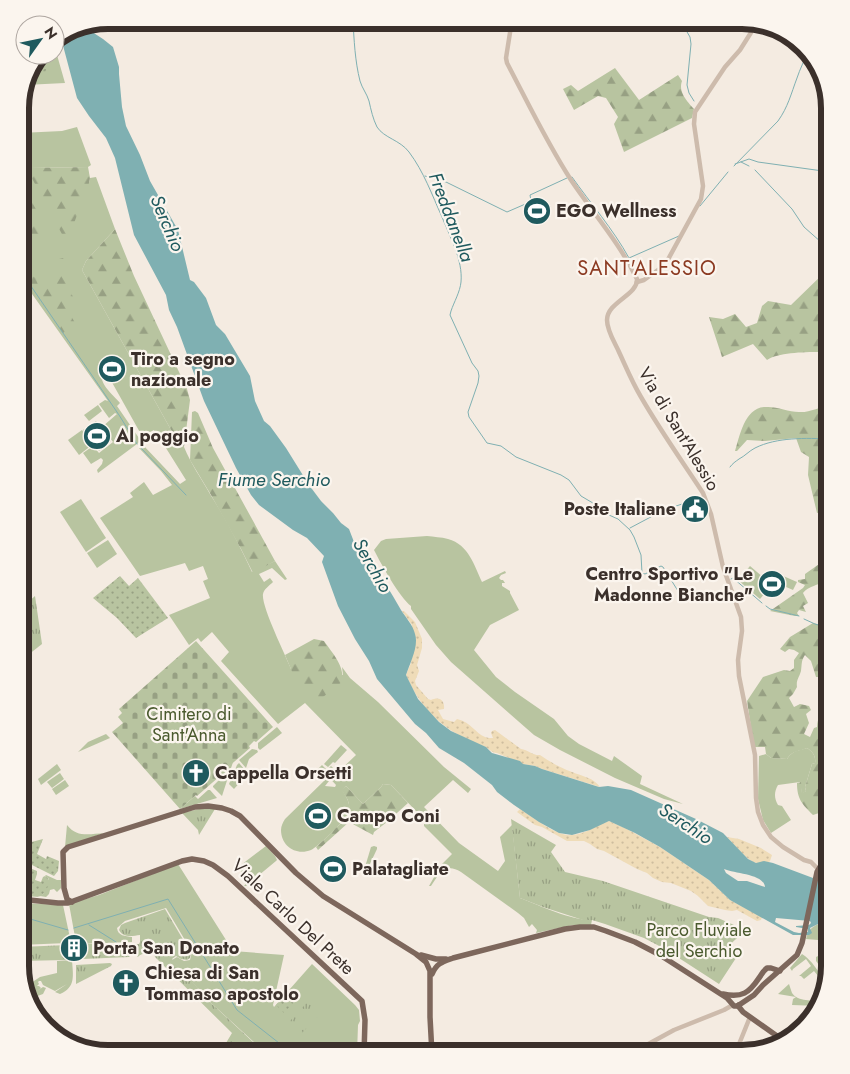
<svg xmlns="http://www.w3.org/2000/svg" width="850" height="1074" font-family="Jost,sans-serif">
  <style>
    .grass { fill: #b8c4a0 }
    .forest { fill: url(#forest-firs) }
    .sand { fill: url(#sand-dots) }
    .cemetery { fill: url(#cemetery-stones) }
    .park { fill: url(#park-tufts) }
    .garden { fill: url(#garden-dots) }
    .water { fill: #7fb0b2; fill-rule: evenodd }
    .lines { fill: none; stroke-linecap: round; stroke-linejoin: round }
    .stream { stroke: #7fb0b2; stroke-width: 1 }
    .minor { stroke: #cdbbac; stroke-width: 4.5 }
    .major { stroke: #7d675c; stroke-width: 5.5 }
    .labels { text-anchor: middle; stroke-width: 4.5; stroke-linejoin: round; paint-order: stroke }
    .poi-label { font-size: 18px; font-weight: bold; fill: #3b302b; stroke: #fbf5ee; text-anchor: start }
    .street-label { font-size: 18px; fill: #3b302b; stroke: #fbf5ee }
    .park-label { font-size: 18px; fill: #4a5a2e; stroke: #fbf5ee }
    .water-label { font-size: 19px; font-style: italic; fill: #1f5a5e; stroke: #fbf5ee }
    .quarter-label { font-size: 20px; letter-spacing: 1px; fill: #8c3b22; stroke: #fbf5ee }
    .rim { fill: none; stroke: #3b302b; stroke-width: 6 }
  </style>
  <defs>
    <pattern id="forest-firs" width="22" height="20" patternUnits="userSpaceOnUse" patternTransform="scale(1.25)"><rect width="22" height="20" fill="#b8c4a0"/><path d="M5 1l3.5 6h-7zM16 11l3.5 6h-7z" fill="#97a083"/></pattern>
    <pattern id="sand-dots" width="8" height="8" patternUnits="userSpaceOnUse" patternTransform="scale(1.25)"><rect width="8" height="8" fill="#efdcb8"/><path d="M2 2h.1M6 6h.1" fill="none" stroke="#cebd9e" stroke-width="1.8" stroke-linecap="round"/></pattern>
    <pattern id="cemetery-stones" width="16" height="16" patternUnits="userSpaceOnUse" patternTransform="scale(1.25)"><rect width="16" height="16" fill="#b8c4a0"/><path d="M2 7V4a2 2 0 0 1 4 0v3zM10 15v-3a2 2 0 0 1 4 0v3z" fill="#97a083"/></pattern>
    <pattern id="park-tufts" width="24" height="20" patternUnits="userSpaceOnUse" patternTransform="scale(1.25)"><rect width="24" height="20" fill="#b8c4a0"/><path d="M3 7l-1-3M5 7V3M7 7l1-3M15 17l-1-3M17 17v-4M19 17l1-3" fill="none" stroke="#97a083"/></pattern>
    <pattern id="garden-dots" width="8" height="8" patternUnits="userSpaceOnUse" patternTransform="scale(1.25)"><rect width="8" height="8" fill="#b8c4a0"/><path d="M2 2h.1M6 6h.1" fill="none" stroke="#97a083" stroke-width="1.8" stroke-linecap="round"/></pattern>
  </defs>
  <rect width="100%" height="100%" fill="#f4ebe1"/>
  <g class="grass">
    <polygon points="55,48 65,83 25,85 29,69 40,55 55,55"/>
    <path d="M 77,127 L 91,165 L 88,167 L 31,168 L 89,183 L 90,178 L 96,177 L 115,229 L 86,261 L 82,270 L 180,446 L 184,447 C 191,464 201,478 210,494 C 226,519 240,546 252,572 L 275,561 L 287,579 L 285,580 L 272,568 L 259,574 L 264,582 L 270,578 L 273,582 C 269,586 264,589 263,594 C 261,606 285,654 291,669 L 343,675 L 342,667 L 350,678 L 378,702 L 444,767 L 471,789 L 468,793 L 453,780 L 424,807 L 459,843 L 498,871 L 505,861 L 500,837 L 512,825 L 520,898 C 541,906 570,920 592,920 L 591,925 L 573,925 L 536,933 L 537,930 L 532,924 L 529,927 L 524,918 L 518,913 L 461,872 C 445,862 439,874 431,886 L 429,886 L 441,865 L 452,854 L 424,826 L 424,822 L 416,811 L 391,785 L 383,784 L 381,787 L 363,804 L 346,786 L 342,790 C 346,796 351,804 349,812 C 347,819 318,847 311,850 C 296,856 281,846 281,830 C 281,826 283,822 285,819 L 326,779 L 329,781 L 325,786 L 335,787 L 336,785 L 325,773 L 323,774 L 318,769 L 322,765 L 327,770 L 331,766 L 333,768 L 329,772 L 334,776 L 356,755 L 305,703 L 278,724 L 221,661 L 229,652 L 212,632 L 201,642 L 198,638 L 189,645 L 169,615 L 210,598 L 203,581 L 208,579 L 203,566 L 189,571 L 185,563 L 140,576 L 100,518 L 133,497 L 130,493 L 144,482 L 153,495 L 172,485 L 161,471 L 139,448 L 143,445 L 180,484 L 186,480 L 159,437 L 148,442 L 148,440 L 156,434 L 154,430 L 142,436 L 100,361 C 99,384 106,388 120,403 L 117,406 L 141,441 L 98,473 L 97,470 L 102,464 L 103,460 L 101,458 L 91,464 L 83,453 L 93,446 L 99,453 L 113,442 L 102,427 L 117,414 L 115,413 L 109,418 L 99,404 L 105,400 L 108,401 L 20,277 L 20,133 L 62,131 Z"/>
    <polygon points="98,405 102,411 89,421 84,415"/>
    <polygon points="96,421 111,441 99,451 83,430"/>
    <polygon points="82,430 92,445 79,455 68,440"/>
    <polygon points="81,499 106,538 86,552 60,512"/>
    <path d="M 427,536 C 434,537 441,537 448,539 C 469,545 474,565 482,582 L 505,571 L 506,573 L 501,575 L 499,578 L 501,580 L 503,580 L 505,583 L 502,583 L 502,586 L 510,591 L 510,593 L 519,610 L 490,625 L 474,650 L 496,677 L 515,692 L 554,719 L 568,736 L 579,744 L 612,761 L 614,756 L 642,776 L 640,784 L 683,804 L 664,799 L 615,778 L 560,750 L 534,735 L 451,662 L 436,645 L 411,609 L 411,606 C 400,598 381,564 374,550 L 381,541 L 386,539 Z"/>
    <polygon points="108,540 117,554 97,568 87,553"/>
    <polygon points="750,566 772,585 760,599 738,580"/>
    <polygon points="781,575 797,582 793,590 777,583"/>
    <polygon points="277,727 282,733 260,750 258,748 258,743"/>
    <polygon points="106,734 110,738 78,752 88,742"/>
    <polygon points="341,745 347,750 335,763 333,762 328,767 324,764"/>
    <path d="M 807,748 C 813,752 816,756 815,763 L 812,764 L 805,787 L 806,791 L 802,794 L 800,782 L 778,785 C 774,792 774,798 778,805 L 782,806 L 791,820 L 771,833 L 763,820 L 758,799 L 759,756 L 766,754 L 771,758 L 787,759 C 793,750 798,751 807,748 Z"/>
    <polygon points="252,749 257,750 258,752 249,759 246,768 239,760"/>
    <polygon points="233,762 222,796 213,787 213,786 222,777 220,774"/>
    <polygon points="239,763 245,770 242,780 234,789 229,784 237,765"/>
    <polygon points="57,764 61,770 41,785 38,779"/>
    <polygon points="60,773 64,779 52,788 47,782"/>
    <polygon points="65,780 69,786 56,795 52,789"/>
    <polygon points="208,790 210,790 217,798 180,809 195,796 198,799"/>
    <path d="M 67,825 C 77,838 90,834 104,833 L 65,847 Z"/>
    <polygon points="266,846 275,856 277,860 276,861 246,886 244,886 251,878 245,872 243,873 237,868"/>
    <polygon points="374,846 377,847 377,849 368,868 366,868 365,867 371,847"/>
    <path d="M 178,864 L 233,951 L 284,955 L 273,1005 L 274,1007 L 312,964 L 355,1005 L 359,1010 L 360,1021 L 358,1025 L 357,1054 L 267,1054 L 210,1002 L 172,960 L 177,957 L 184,961 L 190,960 L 192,952 L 166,908 L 125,921 L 117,928 C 118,936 125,936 132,937 L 132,942 L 79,944 L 78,940 L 75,937 L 69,904 L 99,895 Z"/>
    <polygon points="46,875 57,880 61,880 61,888 57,892 54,889 50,890 49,894 46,897 40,896 43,894 49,879 45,876"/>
    <polygon points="20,903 63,905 70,938 67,943 20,945 20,941 24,940 27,936 24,928 20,927"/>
    <path d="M 830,921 L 830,941 L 806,939 C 809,926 818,923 830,921 Z"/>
    <path d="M 802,954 C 812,960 819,973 826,982 L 826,984 L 823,981 L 821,982 L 818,979 L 819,977 L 814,971 L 804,979 L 801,976 L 799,976 L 811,966 L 806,959 L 793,969 L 792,971 L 790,968 Z"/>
    <path d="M 72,960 C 73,976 76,987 60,994 L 55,992 L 67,984 L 55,991 L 43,985 L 41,981 L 39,981 L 38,982 L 39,984 L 37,986 L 39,986 L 41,988 L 37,991 L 43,987 L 46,988 L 43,994 L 32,998 L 29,997 L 26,986 L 28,985 L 40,977 L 57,973 L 57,961 Z"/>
    <path d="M 789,984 C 790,987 791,990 792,993 C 798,1002 813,1000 822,1001 L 820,1006 L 792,1005 L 793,999 L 796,997 L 778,994 Z"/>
  </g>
  <g class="forest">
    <polygon points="30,68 46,69 45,73 41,75 39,78 32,79 29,76 26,79"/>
    <path d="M 615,68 L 639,100 L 678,75 L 682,81 C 678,92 687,101 694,109 L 692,118 L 624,152 L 614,124 L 618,117 L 606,98 L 598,96 L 574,110 L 563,89 L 571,85 L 578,91 Z"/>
    <polygon points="88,167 90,178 89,183 70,234 63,236 27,169 31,168"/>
    <path d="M 20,181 L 47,229 L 41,235 L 38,244 L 25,247 C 23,253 24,261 20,266 Z"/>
    <polygon points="115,229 134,276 187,389 190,400 184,447 180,446 82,270 86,261"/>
    <polygon points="63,258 75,281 69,290 75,300 67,305 67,308 75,323 63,333 20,274 20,272 23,270 36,278 39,288 46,287 56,271 55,263 59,259"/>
    <path d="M 830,263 L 830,352 C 814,352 780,351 767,360 L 753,344 L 722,357 L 709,317 L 723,319 L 735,314 L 746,327 L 757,323 L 762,306 L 768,301 L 791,305 L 826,271 Z"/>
    <path d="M 830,405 L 830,510 L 817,513 L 808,475 L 809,457 L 801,452 L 796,438 L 765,441 L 747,440 L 737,451 L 735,451 C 740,435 745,405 768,407 C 778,407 789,412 799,412 C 808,413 821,407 830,405 Z"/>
    <polygon points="195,411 198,413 213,448 275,561 253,573 241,549 211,495 190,460 192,412"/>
    <path d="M 830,561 C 830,565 831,571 830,574 C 827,585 810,584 803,593 L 808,603 L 803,606 L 806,612 L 799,610 L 797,613 L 799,616 L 795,616 L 770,611 L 803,588 L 805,585 L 798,582 L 798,580 L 805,579 L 805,574 L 822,562 Z"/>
    <path d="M 813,623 L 826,626 L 830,625 L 830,673 L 828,672 L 820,677 L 816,677 L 811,661 L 805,655 C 801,661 802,664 801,671 C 799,678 796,680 797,687 L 793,694 L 789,698 L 794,707 L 800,704 L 809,706 L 811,710 L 806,714 L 809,723 L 804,734 L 810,737 L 814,728 L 817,727 C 817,721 820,717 819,710 L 821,708 L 824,709 L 830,727 L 830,746 L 823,753 L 825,762 L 830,767 L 830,791 L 823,793 L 821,798 L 823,803 L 822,812 L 813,815 C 802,804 797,799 797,783 L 801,782 L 802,793 L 806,791 L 805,787 L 812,764 L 815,763 C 816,756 813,752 807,748 C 798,752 793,750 787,759 L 771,758 L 766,754 L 765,747 L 754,747 L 747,701 L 763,677 L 784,670 L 790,671 L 794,668 L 794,660 L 799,653 L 794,650 L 789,649 L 785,652 L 780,649 L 790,637 Z"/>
    <path d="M 314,639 L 324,641 C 333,654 345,666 342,682 L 323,697 L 318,699 L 293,674 L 285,655 Z"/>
    <path d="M 383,784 L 391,785 L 408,803 L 387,822 L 374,832 L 373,835 L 349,822 L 318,850 L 316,847 C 322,842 328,836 333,831 C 347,818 357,808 341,790 L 346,786 L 363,804 L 381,787 Z"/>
    <polygon points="818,956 830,958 830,966 828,977 816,961 816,957"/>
  </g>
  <g class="sand">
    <path d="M 402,611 L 404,611 L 415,622 L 422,639 L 422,648 L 417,665 L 419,671 L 415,681 L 416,685 L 428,699 L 431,700 C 439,696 445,700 444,709 L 438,710 L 443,719 L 454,722 L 457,719 C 471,722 475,733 485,737 C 487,738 491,738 493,738 L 491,733 L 492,731 L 495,730 L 521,749 C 528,750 534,756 540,755 C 550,762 561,768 572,772 C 582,776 594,778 600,787 L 542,769 L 535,766 L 523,764 L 497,753 C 491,753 489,748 483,746 C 457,736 435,723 419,699 C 414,692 410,683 406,675 L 411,663 L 412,625 Z"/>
    <path d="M 520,809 C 533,817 557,837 572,835 C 586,834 596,825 609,821 L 625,828 L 660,847 L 709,880 L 730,900 L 762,917 L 761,920 L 757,921 L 737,910 L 732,911 L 725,910 L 708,906 L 698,896 L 691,891 L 671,883 L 662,882 L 653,878 L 647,873 L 637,869 L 604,851 L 597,849 L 590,844 L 584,841 L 567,841 L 542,827 L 535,825 L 517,812 Z"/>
    <path d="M 727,837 L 739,839 L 761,848 L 772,855 L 770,861 L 769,862 C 765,862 762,863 757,863 C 748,862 734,844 727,837 Z"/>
  </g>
  <polygon class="cemetery" points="196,641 273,727 256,742 254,741 249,746 250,748 219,775 220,776 197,796 196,795 180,809 112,732 123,723 118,717 122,713 119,709"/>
  <g class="park">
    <polygon points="35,596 42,644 28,655 20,645 20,609"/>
    <polygon points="199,809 215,809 199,835 198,830 182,813"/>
    <path d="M 511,819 L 556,845 L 551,852 L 565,872 L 603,881 L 709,917 L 718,918 L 748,931 C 738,936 731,943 724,952 L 736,958 L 719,984 L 665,949 L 644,938 L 605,924 L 592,920 L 583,920 L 543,907 L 520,898 Z"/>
    <path d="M 165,909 L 191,953 L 190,958 L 187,960 L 181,959 L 176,956 L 172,959 L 210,1002 L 266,1054 L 252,1054 L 240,1042 L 228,1054 L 221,1054 L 220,1053 L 232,1033 L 155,957 L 154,954 C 150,952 141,953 138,957 L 134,953 L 132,953 L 129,957 L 83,959 L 79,955 L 79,944 L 139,944 L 140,942 L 140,935 C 132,936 123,938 119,930 L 121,925 L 125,923 Z"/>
    <polygon points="68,945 69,956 66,960 20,961 20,947"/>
    <polygon points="110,963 112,964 111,966 76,984 76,965"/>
    <polygon points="310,999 323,1011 302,1033 290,1021"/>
  </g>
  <g class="garden">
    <polygon points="120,576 129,586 138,578 168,618 136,638 117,618 93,598"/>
    <polygon points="43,839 37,854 46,859 47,856 59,861 58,871 54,876 20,859 20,845"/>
    <path d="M 20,864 L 37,871 L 37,874 L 35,880 L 41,882 L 43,877 L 45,876 C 51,880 51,884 46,889 C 45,891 43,895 41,896 C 36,898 26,895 20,895 Z"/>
    <polygon points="285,995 294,1002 284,1013 276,1005"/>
  </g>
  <path class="water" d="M 86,28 L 103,39 L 113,47 L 119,67 L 119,74 L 122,107 L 126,126 L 140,155 L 150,181 L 178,230 L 190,280 L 194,282 L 206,298 L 216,325 L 225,334 L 250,376 L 255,401 L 264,421 L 270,426 L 286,448 L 309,485 L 321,501 L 333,513 L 341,523 L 349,529 L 354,542 L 358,541 C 364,546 365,552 368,557 C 380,575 391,592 401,610 C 406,618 413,625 415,634 C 419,646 410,663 406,675 L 418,699 L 439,722 L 451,731 L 486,747 L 492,753 L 520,761 L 523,764 L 535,766 L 542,769 L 599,787 L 608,786 L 631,790 L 696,819 L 723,833 L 748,859 L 756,863 L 764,861 L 773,863 L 821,881 L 830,880 L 830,921 L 820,923 L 810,928 L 812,933 L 809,935 L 793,935 L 730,900 L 709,880 L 660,847 L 635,833 L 609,821 L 590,830 L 572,835 L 559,833 L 539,822 L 514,805 L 497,792 L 492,785 L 464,763 L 439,748 L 426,733 L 415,724 L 377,679 L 369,661 L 355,639 L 338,606 L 322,562 L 324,556 L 307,538 L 293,530 L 259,505 L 251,495 L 236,468 L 204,401 L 177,327 L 169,310 L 166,295 L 134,235 L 115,158 L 106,138 L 89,116 L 77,98 L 61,38 ZM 724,869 C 736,874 764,874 765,887 L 747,881 L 738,881 L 726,873 ZM 776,918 L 810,921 L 811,923 L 809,925 L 796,926 L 796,927 L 808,929 L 808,932 L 799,933 L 794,932 L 775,922 Z"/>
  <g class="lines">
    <g class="stream">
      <path d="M 353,20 C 354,40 355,61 360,81 C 362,88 367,94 369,101 C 371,110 373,119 377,127 C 384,138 400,140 409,152 C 424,172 432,195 442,217 C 450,237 463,260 461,282 C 460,292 454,302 451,311 L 450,315 L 472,363 L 478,371 L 479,376 L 478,383 L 468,412 L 469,417 L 487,443 L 501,446 L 516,457 L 561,475 L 569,480 L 581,496 L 603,509 L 609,515 L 618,519 L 630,530 L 634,537 L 641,555 L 642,573 L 645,574 L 661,566 L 663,567 L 678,591 L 684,590"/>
      <polyline points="572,20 574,24 583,20"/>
      <polyline points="680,20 690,37 691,44 687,85 689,93 694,101"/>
      <polyline points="741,162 749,166"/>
      <polyline points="735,164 749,159 758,162 830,172"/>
      <path d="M 734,166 L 778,121 C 788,107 791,94 797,78 C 800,69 804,61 808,52"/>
      <polyline points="755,170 792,209 804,227 830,250"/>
      <polyline points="425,176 446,182 507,212 530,202 531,201 530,195 567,178"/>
      <path d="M 572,177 C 591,204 613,229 629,258 L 679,236"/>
      <polyline points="700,206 728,172"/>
      <polyline points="20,270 119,415 137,444"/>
      <polyline points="141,448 186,495"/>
      <path d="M 730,467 C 733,463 735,462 739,459 C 745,456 749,451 755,448 C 777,437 806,438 830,439"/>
      <polyline points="630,528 662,511 702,497"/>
      <polyline points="731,579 733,578 762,603"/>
      <polyline points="766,606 770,609 799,616"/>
      <polyline points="804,619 815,624 828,628"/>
      <polyline points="829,629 830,630"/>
      <polyline points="20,916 68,930"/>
      <polyline points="89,925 116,942"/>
      <polyline points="74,928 168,899 237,1010 293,1054"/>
    </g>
    <g class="minor">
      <path d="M 512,20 L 506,58 L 507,63 C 528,103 547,143 571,180 C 593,213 619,242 637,279 C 638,295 607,302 607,320 C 607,331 615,343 619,352 C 626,367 632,382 641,397 C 660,430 682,461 703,493 L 711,514 L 723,567 L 741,617 L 742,631 L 738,660 L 739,676 L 755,755 L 756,798 L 758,812 L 763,825 L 771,837 L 783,847 L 804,860 L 811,862 L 818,869"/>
      <polyline points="637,282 644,280 665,265 701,199 703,186 694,124 695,112 725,67 740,50 757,23"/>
      <polyline points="637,1050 663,1054"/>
      <polyline points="630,1054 674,1030 724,1010 731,1006 732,1004"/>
      <polyline points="735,1054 750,1017"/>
    </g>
    <g class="major">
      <polyline points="20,899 58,903 68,903 182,861 192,859 204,861 213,865 228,876 362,1001 365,1020 364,1054"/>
      <polyline points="72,902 67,899 64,888 63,852 68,847 195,807 208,806 222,808 231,811 240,816 296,873 323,896 416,954 426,962 430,971 430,1017 432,1054"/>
      <polyline points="421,955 436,959 446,959"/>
      <path d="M 432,974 C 437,963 442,962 453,958 L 565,929 L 580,927 L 594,927 L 606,931 L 635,942 L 660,955 L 727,998 L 734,1006 L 737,1006 L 739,1005"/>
      <path d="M 723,994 C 742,998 749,993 759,978 C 762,974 763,971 767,968 L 771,968 L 780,971"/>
      <polyline points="739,1005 754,995 763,985 797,955 802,943 817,872 820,867 830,860"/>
      <polyline points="739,1005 739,1007 743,1012 784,1041"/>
    </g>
  </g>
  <defs>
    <symbol id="stadium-disc" viewBox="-11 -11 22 22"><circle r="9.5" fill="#1f5a5e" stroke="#fbf5ee"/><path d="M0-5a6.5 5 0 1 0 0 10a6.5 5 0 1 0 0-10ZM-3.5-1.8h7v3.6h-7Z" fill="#fff"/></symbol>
    <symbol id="civic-disc" viewBox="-11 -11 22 22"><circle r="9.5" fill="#1f5a5e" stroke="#fbf5ee"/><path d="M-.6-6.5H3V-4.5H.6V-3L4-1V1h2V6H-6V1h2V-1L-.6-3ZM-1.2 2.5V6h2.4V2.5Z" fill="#fff"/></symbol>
    <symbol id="church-disc" viewBox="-11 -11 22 22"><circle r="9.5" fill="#1f5a5e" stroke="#fbf5ee"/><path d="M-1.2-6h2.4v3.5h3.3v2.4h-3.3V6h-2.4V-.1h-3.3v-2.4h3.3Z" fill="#fff"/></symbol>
    <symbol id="building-disc" viewBox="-11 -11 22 22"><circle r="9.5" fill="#1f5a5e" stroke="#fbf5ee"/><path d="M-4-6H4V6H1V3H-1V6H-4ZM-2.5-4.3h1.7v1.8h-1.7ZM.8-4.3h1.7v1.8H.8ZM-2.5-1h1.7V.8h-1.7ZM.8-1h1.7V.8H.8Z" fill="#fff"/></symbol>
  </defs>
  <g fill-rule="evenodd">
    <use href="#stadium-disc" x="521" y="195" width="32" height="32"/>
    <use href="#stadium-disc" x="96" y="353" width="32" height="32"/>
    <use href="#stadium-disc" x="81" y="420" width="32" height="32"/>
    <use href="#civic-disc" x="679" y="493" width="32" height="32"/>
    <use href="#stadium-disc" x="756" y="568" width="32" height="32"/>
    <use href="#church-disc" x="180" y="757" width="32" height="32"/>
    <use href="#stadium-disc" x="302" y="800" width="32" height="32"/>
    <use href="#stadium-disc" x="317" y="853" width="32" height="32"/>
    <use href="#building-disc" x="58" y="932" width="32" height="32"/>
    <use href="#church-disc" x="110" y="967" width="32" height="32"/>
  </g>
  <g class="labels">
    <g class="poi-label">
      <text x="556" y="217">EGO Wellness</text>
      <text x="131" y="365">Tiro a segno<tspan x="131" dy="21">nazionale</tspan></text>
      <text x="116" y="442">Al poggio</text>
      <text x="676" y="515" text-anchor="end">Poste Italiane</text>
      <text x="753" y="580" text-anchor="end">Centro Sportivo "Le<tspan x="753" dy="21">Madonne Bianche"</tspan></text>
      <text x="215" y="779">Cappella Orsetti</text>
      <text x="337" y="822">Campo Coni</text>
      <text x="352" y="875">Palatagliate</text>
      <text x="93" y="954">Porta San Donato</text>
      <text x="145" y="979">Chiesa di San<tspan x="145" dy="21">Tommaso apostolo</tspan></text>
    </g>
    <g class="street-label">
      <text transform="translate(679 429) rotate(59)" y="6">Via di Sant'Alessio</text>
      <text transform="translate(293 917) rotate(43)" y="6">Viale Carlo Del Prete</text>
    </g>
    <g class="park-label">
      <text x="189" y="720">Cimitero di<tspan x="189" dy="21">Sant'Anna</tspan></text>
      <text x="699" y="936">Parco Fluviale<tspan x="699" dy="21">del Serchio</tspan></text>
    </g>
    <g class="water-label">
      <text transform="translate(452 217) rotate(69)" y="7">Freddanella</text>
      <text transform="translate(168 223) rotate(67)" y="7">Serchio</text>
      <text x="274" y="486">Fiume Serchio</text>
      <text transform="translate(373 565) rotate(60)" y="7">Serchio</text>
      <text transform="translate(686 823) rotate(33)" y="7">Serchio</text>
    </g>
    <g class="quarter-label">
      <text x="647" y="275">SANT'ALESSIO</text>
    </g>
  </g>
  <path d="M0 0H850V1074H0ZM108 29H742A79 79 0 0 1 821 108V966A79 79 0 0 1 742 1045H108A79 79 0 0 1 29 966V108A79 79 0 0 1 108 29Z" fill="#fbf5ee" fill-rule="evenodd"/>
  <path class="rim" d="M108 29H742A79 79 0 0 1 821 108V966A79 79 0 0 1 742 1045H108A79 79 0 0 1 29 966V108A79 79 0 0 1 108 29Z"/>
  <g transform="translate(40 40) rotate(57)"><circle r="24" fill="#fbf5ee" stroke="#aea6a0"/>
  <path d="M0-4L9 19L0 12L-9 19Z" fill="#1f5a5e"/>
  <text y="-8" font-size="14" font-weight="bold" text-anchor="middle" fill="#3b302b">N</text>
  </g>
</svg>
